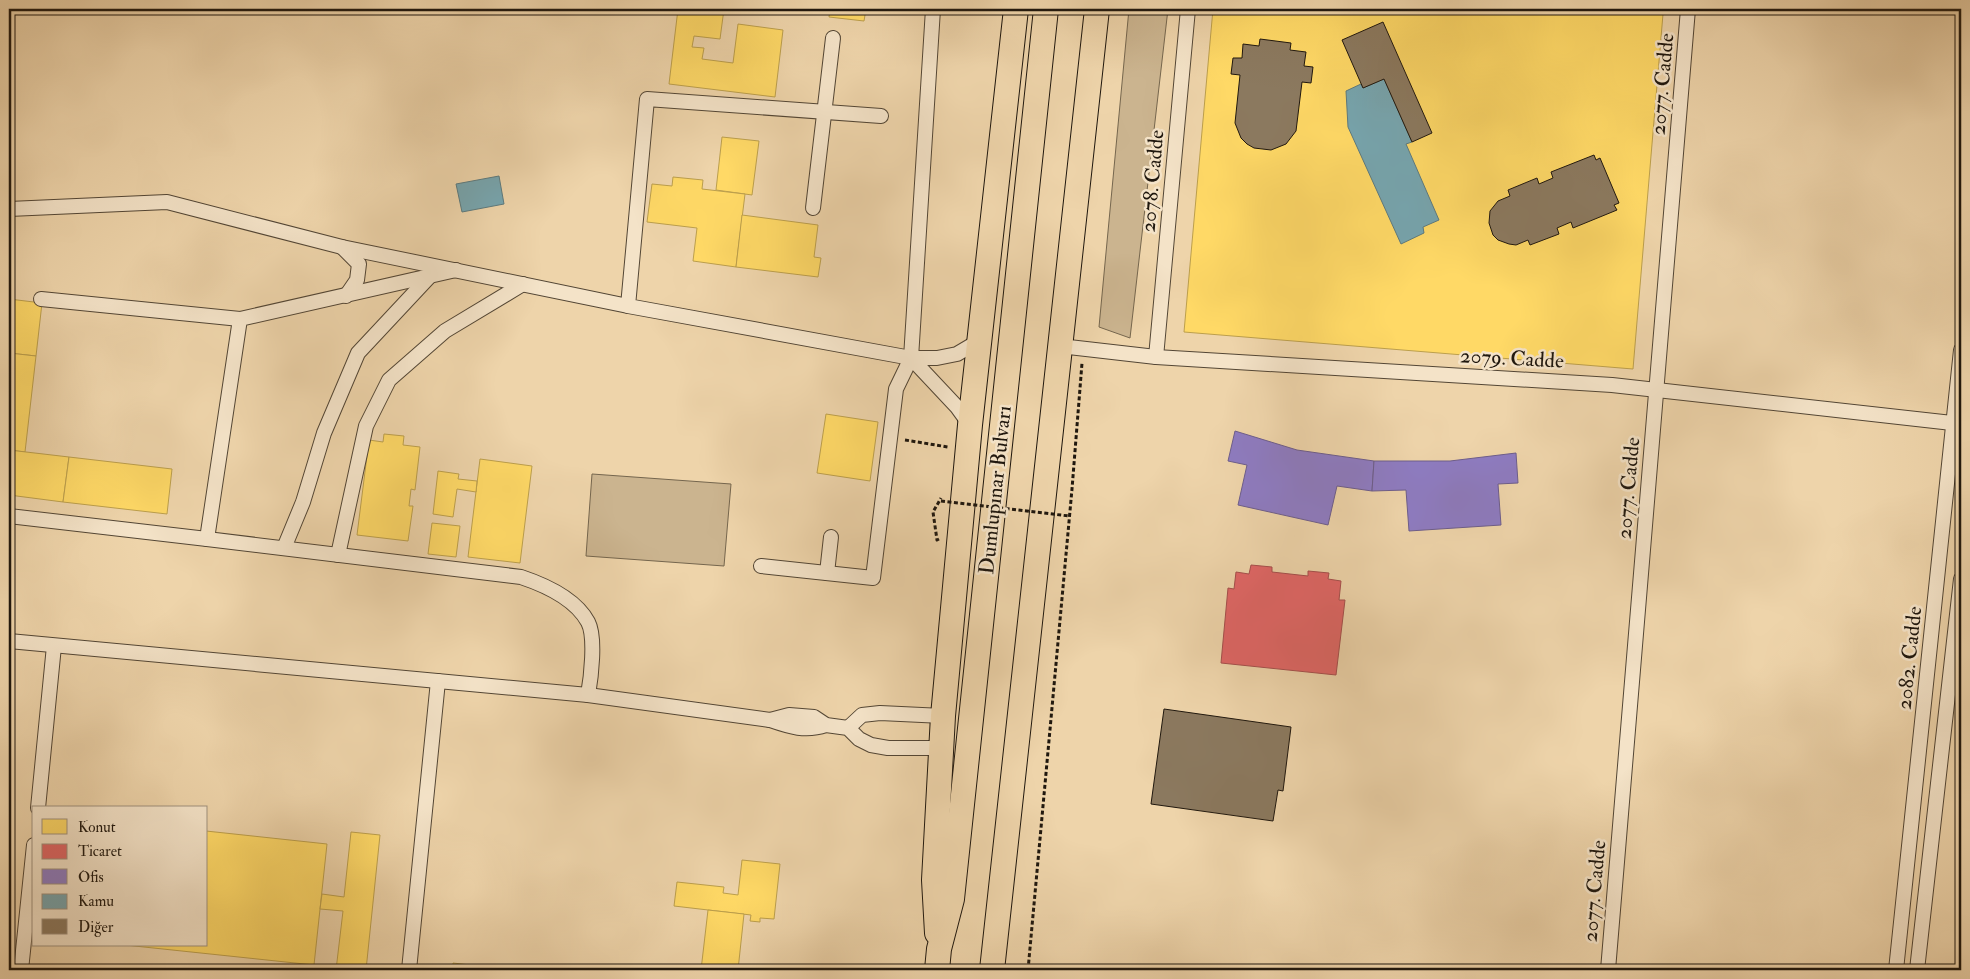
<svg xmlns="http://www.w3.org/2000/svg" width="1970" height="979" font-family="'IM FELL Double Pica',serif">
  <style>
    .green { fill: #cbb48f; stroke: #75664e }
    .homes { fill: #ffd966; stroke: #bc9f4c }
    .shops { fill: #e06666; stroke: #a64e4c }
    .offices { fill: #8e7cc3; stroke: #6d5e8d }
    .public { fill: #76a5af; stroke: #5c7a7f }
    .building { fill: #8b795f; stroke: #1f170e }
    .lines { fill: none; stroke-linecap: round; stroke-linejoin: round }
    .minor-casing { stroke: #534635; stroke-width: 16 }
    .trunk-casing { stroke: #1f170e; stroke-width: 26 }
    .path { stroke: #1f170e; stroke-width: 3; stroke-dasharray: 4 2.5; stroke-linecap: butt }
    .minor { stroke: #f4e3c8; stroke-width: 14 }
    .trunk { stroke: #eed4aa; stroke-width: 24 }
    .path-bridge { stroke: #1f170e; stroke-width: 3; stroke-dasharray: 4 2.5; stroke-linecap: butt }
    .labels { text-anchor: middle; stroke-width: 5; stroke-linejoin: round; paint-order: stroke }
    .street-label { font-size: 21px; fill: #1f170e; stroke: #f4e3c8 }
  </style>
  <rect width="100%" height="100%" fill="#eed4aa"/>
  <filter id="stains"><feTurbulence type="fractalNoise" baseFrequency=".004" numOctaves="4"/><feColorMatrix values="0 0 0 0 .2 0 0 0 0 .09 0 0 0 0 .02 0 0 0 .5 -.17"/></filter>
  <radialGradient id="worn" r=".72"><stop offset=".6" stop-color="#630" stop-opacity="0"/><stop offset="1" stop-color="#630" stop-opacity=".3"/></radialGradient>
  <g class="green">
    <polygon points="1129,9 1168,9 1130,338 1099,327"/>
    <polygon points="592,474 731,484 724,566 586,556"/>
  </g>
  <g class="homes">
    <polygon points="678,9 724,9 720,39 694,36 692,47 704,48 702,59 733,63 738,24 783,30 775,97 669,84"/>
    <polygon points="830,9 866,9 864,21 829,17"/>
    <polygon points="991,9 1005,9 1004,12 991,11"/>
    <polygon points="1213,9 1608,9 1663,14 1633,369 1184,332"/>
    <polygon points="722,137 759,141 752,195 716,190"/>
    <polygon points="673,177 703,180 702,189 745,194 736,267 693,261 697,228 647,222 652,184 672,186"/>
    <polygon points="742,215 818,225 814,257 821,258 818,277 736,267"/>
    <polygon points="9,299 42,303 36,356 9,353"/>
    <polygon points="9,353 36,356 25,452 9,450"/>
    <polygon points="826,414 878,422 870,481 817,473"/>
    <polygon points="384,434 404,436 403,445 420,447 415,490 411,489 409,506 413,506 408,541 357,535 369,440 383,442"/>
    <polygon points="9,450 69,457 63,502 9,495"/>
    <polygon points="69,457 172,469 167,514 63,502"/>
    <polygon points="480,459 532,466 520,563 468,557"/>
    <polygon points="438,471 459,474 458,479 477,481 476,492 457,489 453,517 433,514"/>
    <polygon points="432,523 460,526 456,557 428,554"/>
    <polygon points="9,810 13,811 9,850"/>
    <polygon points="206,831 327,844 314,965 125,945 206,945"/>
    <polygon points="351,832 380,835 366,970 336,970 343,911 320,909 322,894 344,897"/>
    <polygon points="742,860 780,864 774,919 760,918 760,922 750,921 751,915 674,906 677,882 724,887 723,893 738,895"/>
    <polygon points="708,910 744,914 738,970 701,970"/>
    <polygon points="453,963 513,970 453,970"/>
  </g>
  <polygon class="shops" points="1251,565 1272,567 1272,572 1308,576 1308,571 1329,573 1328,579 1341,581 1339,600 1345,600 1336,675 1221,663 1228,588 1234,589 1236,572 1249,574"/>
  <g class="offices">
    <polygon points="1235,431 1297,450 1374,461 1372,491 1337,486 1328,525 1238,505 1247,465 1228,461"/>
    <polygon points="1516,453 1518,483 1498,484 1501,525 1409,531 1406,490 1372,491 1374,461 1450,461"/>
  </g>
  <g class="public">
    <polygon points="1384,79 1412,142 1406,144 1439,220 1423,227 1424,233 1401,244 1348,127 1346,91 1361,84 1363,88"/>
    <polygon points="499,176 504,204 462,212 456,184"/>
  </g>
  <g class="building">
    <polygon points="1383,22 1432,133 1412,142 1384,79 1363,88 1342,40"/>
    <polygon points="1260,39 1291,43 1290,50 1306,52 1304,66 1313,67 1311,83 1302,82 1296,131 1286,144 1271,150 1254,148 1247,144 1241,138 1235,123 1240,75 1231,74 1233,58 1242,58 1243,44 1259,46"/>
    <polygon points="1594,155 1596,160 1600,158 1619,203 1614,205 1617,210 1573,228 1571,222 1557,228 1559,234 1530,245 1528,240 1516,245 1509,244 1498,240 1493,235 1489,223 1490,211 1498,201 1510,196 1508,190 1537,178 1539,184 1553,178 1551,172"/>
    <polygon points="1164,709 1291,727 1283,791 1278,790 1273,821 1151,804"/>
  </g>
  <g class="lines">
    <defs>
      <g id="minor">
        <polyline points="881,116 647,99 628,306 911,358 937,358 957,354 979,341"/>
        <polyline points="813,208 833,38"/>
        <polyline points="9,209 167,202 342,247 628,306"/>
        <polyline points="342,247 359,264 357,280 346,296"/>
        <path d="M 456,270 L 240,319 L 207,539 L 521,577 C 545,585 575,598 588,622 C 596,637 591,678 588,695"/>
        <polyline points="41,299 240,319"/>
        <polyline points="1060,346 1156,357 1612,385 1961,424"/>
        <polyline points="1156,357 1188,9"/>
        <polyline points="911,358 957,407 970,425"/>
        <polyline points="9,516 207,539"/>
        <polyline points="284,548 303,502 324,433 358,353 430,276"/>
        <polyline points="338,555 366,426 389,380 445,331 523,284"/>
        <polyline points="761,566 873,578 896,389 911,358 933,9"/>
        <polyline points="827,573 831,537"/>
        <path d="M 9,641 L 588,695 L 770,720 C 790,727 806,732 826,725"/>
        <polyline points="770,720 789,715 814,717 826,725 848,728 859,739 871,745 888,748 941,748"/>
        <polyline points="848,728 862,715 880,713 943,716"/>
        <polyline points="38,808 54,646"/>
        <polyline points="21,970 34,845"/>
        <polyline points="409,970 438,681"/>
        <polyline points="1608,970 1688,9"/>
        <polyline points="1896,970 1961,350"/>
        <polyline points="1917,970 1961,579"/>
      </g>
      <g id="trunk">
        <polyline points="937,933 934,880 943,716 970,425 1016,9"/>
        <polyline points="937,970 939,949 952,899 1046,9"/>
        <polyline points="992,970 1097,9"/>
      </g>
    </defs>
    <use href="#minor" class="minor-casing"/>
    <use href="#trunk" class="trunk-casing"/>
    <g class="path">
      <polyline points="905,440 948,447"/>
      <polyline points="939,539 937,540 933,512 941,498"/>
      <polyline points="1028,970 1072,489 1082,363"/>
    </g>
    <use href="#minor" class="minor"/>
    <use href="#trunk" class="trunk"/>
    <polyline class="path-bridge" points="941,501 1069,516"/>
  </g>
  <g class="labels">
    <g class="street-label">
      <text transform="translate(1662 84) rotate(-85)" y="7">2077. Cadde</text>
      <text transform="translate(1152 181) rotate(-85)" y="7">2078. Cadde</text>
      <text transform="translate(1512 358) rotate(3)" y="7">2079. Cadde</text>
      <text transform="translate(1628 488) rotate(-85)" y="7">2077. Cadde</text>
      <text transform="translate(995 490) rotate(-84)" y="7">Dumlupınar Bulvarı</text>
      <text transform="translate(1909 658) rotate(-84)" y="7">2082. Cadde</text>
      <text transform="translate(1594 891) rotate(-85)" y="7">2077. Cadde</text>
    </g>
  </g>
  <rect width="1970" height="979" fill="none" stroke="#eed4aa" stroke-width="30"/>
  <rect x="10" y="10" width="1950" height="959" fill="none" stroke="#1f170e" stroke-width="2.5"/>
  <rect x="15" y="15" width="1940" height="949" fill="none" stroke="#1f170e"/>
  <rect x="32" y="806" width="175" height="140" fill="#f4e3c8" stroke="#9f917e"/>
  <rect x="42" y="819" width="25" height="15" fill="#ffd966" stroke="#9f917e"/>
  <text x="78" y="832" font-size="15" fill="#1f170e">Konut</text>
  <rect x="42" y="844" width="25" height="15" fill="#e06666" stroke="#9f917e"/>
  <text x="78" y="856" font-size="15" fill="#1f170e">Ticaret</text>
  <rect x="42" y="869" width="25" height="15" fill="#8e7cc3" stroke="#9f917e"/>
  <text x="78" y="882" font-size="15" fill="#1f170e">Ofis</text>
  <rect x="42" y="894" width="25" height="15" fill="#76a5af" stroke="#9f917e"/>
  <text x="78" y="906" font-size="15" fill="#1f170e">Kamu</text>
  <rect x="42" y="919" width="25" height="15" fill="#8b795f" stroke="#9f917e"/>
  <text x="78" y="932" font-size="15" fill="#1f170e">Diğer</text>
  <rect width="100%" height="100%" filter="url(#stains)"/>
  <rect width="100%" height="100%" fill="url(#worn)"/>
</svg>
